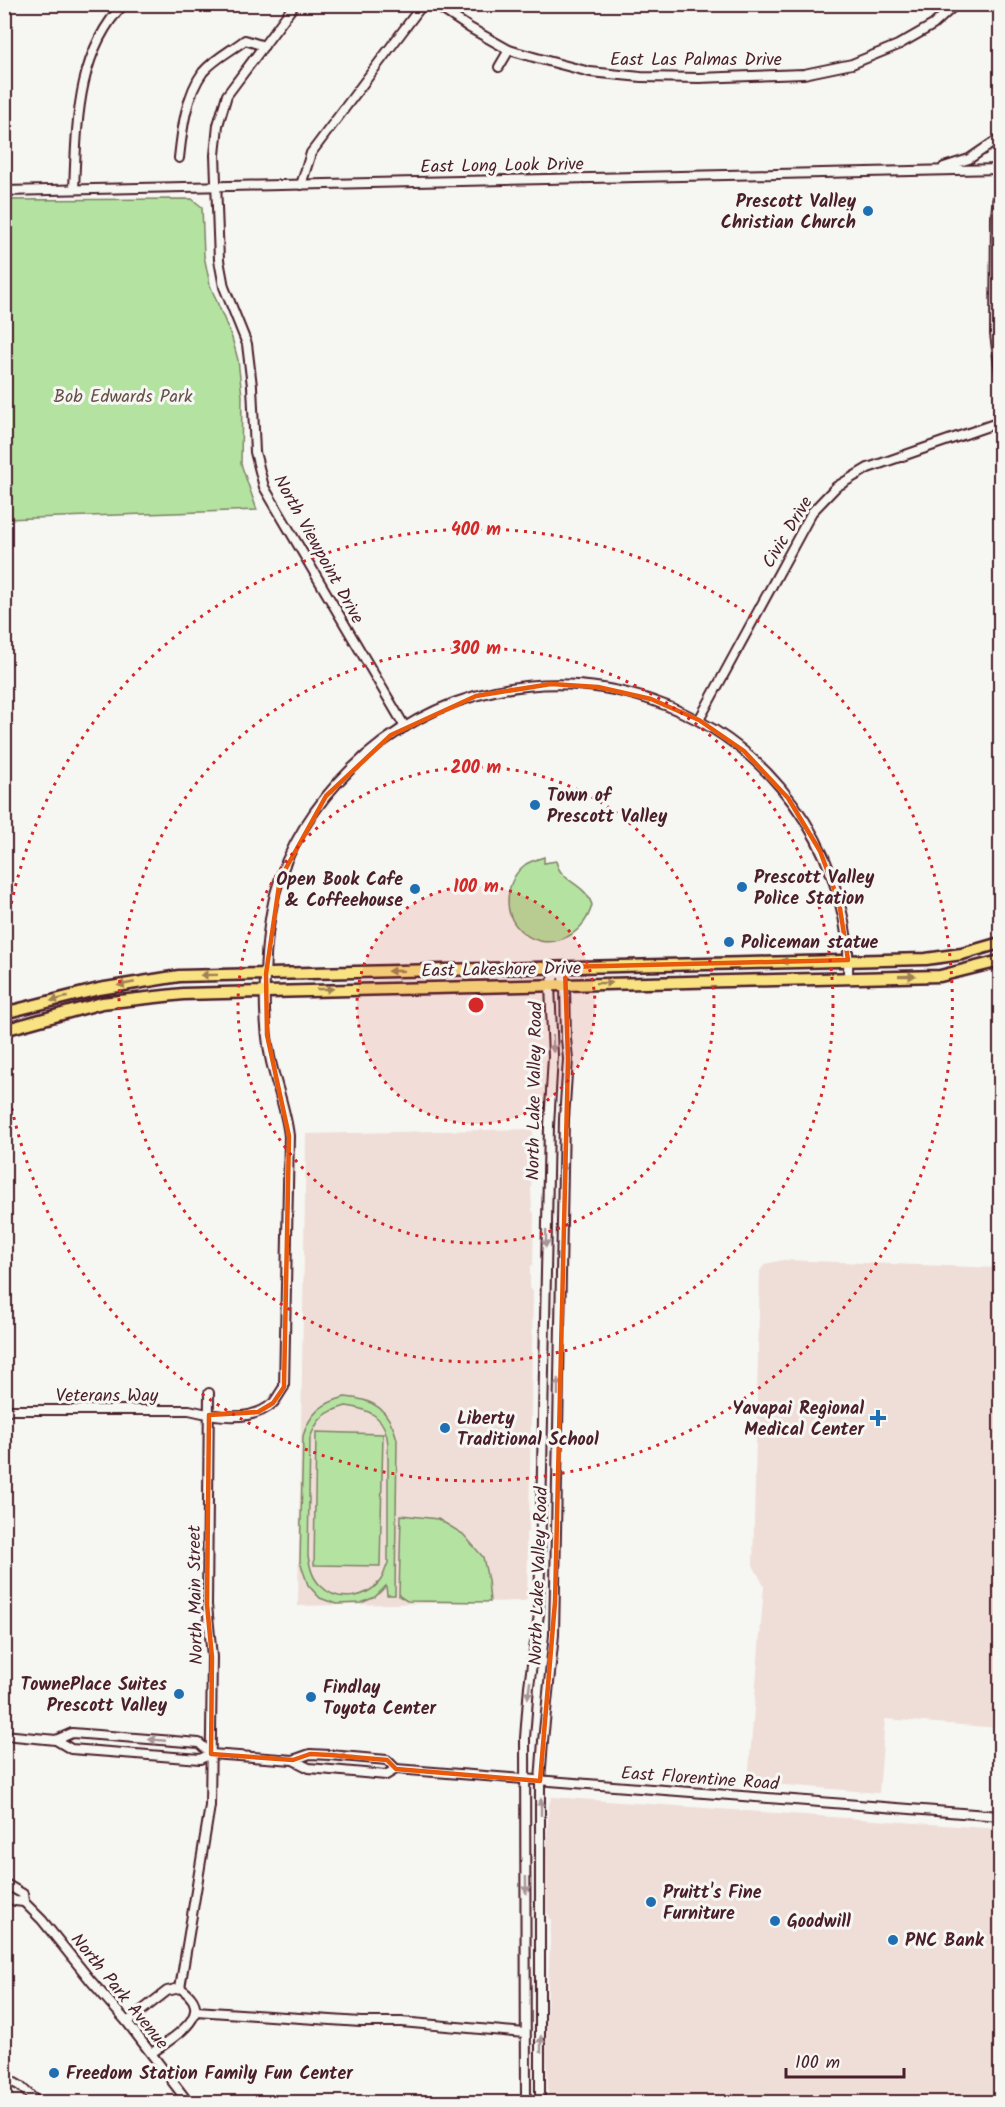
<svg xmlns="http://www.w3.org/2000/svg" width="1005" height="2107" font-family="Kalam,sans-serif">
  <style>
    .built { fill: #efded7 }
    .green { fill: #b4e3a1; stroke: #7f8166; stroke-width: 1.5; fill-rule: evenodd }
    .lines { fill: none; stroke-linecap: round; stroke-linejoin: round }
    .minor-casing { stroke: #4a1f2b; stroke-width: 12 }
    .major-casing { stroke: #4a1f2b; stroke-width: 15 }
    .minor { stroke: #f6f6f2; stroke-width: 8 }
    .major { stroke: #f8e281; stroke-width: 10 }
    .oneway { fill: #a18056 }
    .oneway2 { fill: #a99598 }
    .marked { fill: none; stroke: #e8590c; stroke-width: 4.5; stroke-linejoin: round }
    .ring { fill: none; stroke: #d62828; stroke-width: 3; stroke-dasharray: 3 6 }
    .poi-dot { fill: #1f6fb2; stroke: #f6f6f2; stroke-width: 2 }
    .labels { text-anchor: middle; stroke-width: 6; stroke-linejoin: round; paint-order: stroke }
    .street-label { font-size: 18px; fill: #4a1f2b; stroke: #f6f6f2 }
    .poi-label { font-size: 18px; font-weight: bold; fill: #4a1f2b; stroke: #f6f6f2; text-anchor: start }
    .park-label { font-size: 18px; fill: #645048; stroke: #f6f6f2 }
    .centre { fill: #d62828; stroke: #f6f6f2; stroke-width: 3 }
    .ring-label { font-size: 18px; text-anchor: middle; font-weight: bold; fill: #d62828; stroke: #f6f6f2; stroke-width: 6; stroke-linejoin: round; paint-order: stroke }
  </style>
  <rect width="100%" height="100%" fill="#f6f6f2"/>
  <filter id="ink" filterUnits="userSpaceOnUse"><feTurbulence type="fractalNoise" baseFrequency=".0167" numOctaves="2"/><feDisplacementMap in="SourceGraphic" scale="12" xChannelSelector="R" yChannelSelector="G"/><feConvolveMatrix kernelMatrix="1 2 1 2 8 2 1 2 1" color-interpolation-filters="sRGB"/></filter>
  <g filter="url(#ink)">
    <g class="built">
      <polygon points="533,1129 531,1191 532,1210 534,1214 533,1264 530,1267 530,1288 533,1291 529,1530 526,1533 526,1546 528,1547 527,1599 524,1601 298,1606 306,1134"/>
      <polygon points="783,1260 1000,1268 1000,1728 885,1719 879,1793 748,1782 764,1586 753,1565 760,1271 765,1264"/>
      <polygon points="552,1797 1000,1829 1000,2102 548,2102 546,2030 551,1920 547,1912 546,1850 549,1804"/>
    </g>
    <g class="green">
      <polygon points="192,199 202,207 204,256 210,285 232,338 238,360 242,396 241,464 257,510 5,519 5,200"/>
      <path d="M 544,857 L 544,863 L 556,861 C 561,884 584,881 592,905 C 584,937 546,955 520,930 C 501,912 506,879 526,864 C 531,861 538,859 544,857 Z"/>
      <path d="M 345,1397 C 375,1399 389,1410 397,1439 L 395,1595 L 387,1595 L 386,1586 L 375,1597 L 361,1603 L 336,1604 L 320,1598 L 308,1585 L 300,1562 L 303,1436 C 310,1413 322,1403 345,1397 ZM 346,1406 C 370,1409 386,1417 388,1444 L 388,1563 C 385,1569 384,1576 380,1581 C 366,1599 337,1603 321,1586 C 312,1578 310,1567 308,1556 L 310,1438 C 318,1417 325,1412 346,1406 Z"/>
      <polygon points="316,1432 383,1434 380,1566 314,1565"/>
      <polygon points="401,1515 438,1519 463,1534 483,1557 488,1580 490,1602 407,1601 399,1596"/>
    </g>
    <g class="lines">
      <defs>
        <g id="minor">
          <polyline points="295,4 227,95 218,125 215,155 219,260 224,287 247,344 252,386 255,452 264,487 405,727"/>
          <polyline points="434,4 470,28 509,50 544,60 590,72 641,77 699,78 804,74 852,64 898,45 933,25 956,4"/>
          <polyline points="4,8 6,4"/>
          <polyline points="499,67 509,50"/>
          <path d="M 179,158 C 182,130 186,95 203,72 C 214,59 232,50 245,40 L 264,46"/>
          <polyline points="944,167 969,159 1000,138"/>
          <polyline points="1000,170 996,217 995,334 1000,373"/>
          <polyline points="301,185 311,153 423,4"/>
          <path d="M 74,189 C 77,125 76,53 124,4"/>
          <polyline points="4,191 1000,169"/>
          <polyline points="699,720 812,512 836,487 868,468 1000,422"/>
          <path d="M 4,1410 L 189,1410 C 214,1416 252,1423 273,1403 C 277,1399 280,1392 284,1387 L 289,1136 C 286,1108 275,1083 270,1057 C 261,1011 264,939 275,894 C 287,848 316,803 350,770 C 523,600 815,697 847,940 C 849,952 848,965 848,978"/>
          <polyline points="4,1735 56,1740"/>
          <polyline points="211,1754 199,1743 72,1733 56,1740 71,1749 200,1759 211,1754 293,1760 309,1768 386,1775 396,1769 1000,1816"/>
          <polyline points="293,1760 310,1754 330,1755 387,1760 396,1769"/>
          <polyline points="4,1883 23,1894 24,1902"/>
          <polyline points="4,1895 15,1901 24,1902"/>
          <polyline points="24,1902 42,1920 91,1981 127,2022 188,2102"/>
          <polyline points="180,1988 210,1806 212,1657 207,1605 209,1393"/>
          <polyline points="196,2011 361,2022 401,2022 525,2033"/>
          <path d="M 127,2022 L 167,1991 L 180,1988 C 219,2013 173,2037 152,2053"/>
          <polyline points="4,2077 20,2086 37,2102"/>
          <polyline points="526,2102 525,1738 529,1686 539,1614 549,1126 553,1056 550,985 559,967"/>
          <polyline points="540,2102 540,1781 543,1741 554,1635 564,1119 568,1059 566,1039 565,984 559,967"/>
        </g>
        <g id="major">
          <polyline points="4,1013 99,989 179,976 926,959 962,954 1000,943"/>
          <polyline points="4,1030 102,1003 183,994 940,976 1000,961"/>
        </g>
      </defs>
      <use href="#minor" class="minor-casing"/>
      <use href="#major" class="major-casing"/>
      <use href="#minor" class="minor"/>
      <use href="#major" class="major"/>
    </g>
    <defs><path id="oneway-solid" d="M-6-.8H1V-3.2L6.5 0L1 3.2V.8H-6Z" transform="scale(1.5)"/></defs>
    <g class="oneway">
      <use href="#oneway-solid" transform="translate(789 961) rotate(179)"/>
      <use href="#oneway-solid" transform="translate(396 971) rotate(179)"/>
      <use href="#oneway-solid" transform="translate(209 975) rotate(179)"/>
      <use href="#oneway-solid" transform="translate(907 976) rotate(-1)"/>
      <use href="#oneway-solid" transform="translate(604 983) rotate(-1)"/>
      <use href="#oneway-solid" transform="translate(126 984) rotate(169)"/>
      <use href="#oneway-solid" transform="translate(325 989) rotate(-1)"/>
      <use href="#oneway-solid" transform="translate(59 999) rotate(166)"/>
    </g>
    <g class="oneway2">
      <use href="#oneway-solid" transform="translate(553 1044) rotate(89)"/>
      <use href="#oneway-solid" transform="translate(563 1171) rotate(-88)"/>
      <use href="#oneway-solid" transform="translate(546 1239) rotate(91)"/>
      <use href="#oneway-solid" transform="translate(558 1387) rotate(-89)"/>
      <use href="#oneway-solid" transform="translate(529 1690) rotate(97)"/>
      <use href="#oneway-solid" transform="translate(157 1740) rotate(-175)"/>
      <use href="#oneway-solid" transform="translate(346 1757) rotate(-175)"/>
      <use href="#oneway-solid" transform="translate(541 1807) rotate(-90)"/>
      <use href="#oneway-solid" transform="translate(526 1885) rotate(89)"/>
      <use href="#oneway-solid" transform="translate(541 2044) rotate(-90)"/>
    </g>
  </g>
  <path class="marked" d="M 551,684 L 598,687 L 651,699 L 699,720 L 744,751 L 788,798 L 820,851 L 839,902 L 848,960 L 565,967 L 568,1059 L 555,1602 L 540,1781 L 396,1769 L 387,1760 L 330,1755 L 310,1754 L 293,1760 L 211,1754 L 212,1657 L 207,1605 L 209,1415 L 258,1412 L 273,1403 L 284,1387 L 289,1136 L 267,1035 L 266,974 L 280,879 L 326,796 L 391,735 L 476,696 Z"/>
  <circle cx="476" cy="1005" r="119" fill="#d62828" fill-opacity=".12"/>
  <g class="ring">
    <circle cx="476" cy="1005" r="119"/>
    <circle cx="476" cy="1005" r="238"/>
    <circle cx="476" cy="1005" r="357"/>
    <path d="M5 939A476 476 0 1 1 5 1071"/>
  </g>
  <g class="poi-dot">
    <circle cx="868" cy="211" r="6"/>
    <circle cx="535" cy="805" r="6"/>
    <circle cx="742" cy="887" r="6"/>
    <circle cx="415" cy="889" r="6"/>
    <circle cx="729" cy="942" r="6"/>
    <path d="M875 1409h6v6h6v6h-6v6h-6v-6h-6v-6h6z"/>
    <circle cx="445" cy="1428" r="6"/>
    <circle cx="179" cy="1694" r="6"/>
    <circle cx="311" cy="1697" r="6"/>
    <circle cx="651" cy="1902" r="6"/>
    <circle cx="775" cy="1921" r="6"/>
    <circle cx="893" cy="1940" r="6"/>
    <circle cx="54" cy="2073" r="6"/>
  </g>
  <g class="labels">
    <g class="street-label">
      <text x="696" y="65">East Las Palmas Drive</text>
      <text transform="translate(502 165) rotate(-1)" y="6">East Long Look Drive</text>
      <text transform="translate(787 532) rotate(-59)" y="6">Civic Drive</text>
      <text transform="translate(319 549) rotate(61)" y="6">North Viewpoint Drive</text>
      <text transform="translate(501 969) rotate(-1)" y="6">East Lakeshore Drive</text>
      <text transform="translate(534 1091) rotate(-89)" y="6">North Lake Valley Road</text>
      <text x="107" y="1401">Veterans Way</text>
      <text transform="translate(538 1576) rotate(-88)" y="6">North Lake Valley Road</text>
      <text transform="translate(195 1595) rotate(-91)" y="6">North Main Street</text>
      <text transform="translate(700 1778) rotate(4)" y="6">East Florentine Road</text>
      <text transform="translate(120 1991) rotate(51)" y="6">North Park Avenue</text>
    </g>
    <g class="poi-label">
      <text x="856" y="207" text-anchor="end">Prescott Valley<tspan x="856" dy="21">Christian Church</tspan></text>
      <text x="547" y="801">Town of<tspan x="547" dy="21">Prescott Valley</tspan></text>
      <text x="754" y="883">Prescott Valley<tspan x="754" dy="21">Police Station</tspan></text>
      <text x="403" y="885" text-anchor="end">Open Book Cafe<tspan x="403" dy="21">&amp; Coffeehouse</tspan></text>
      <text x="741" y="948">Policeman statue</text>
      <text x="864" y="1414" text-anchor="end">Yavapai Regional<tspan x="864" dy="21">Medical Center</tspan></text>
      <text x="457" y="1424">Liberty<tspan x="457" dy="21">Traditional School</tspan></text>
      <text x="167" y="1690" text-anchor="end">TownePlace Suites<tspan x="167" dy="21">Prescott Valley</tspan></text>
      <text x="323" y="1693">Findlay<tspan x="323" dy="21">Toyota Center</tspan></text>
      <text x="663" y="1898">Pruitt's Fine<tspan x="663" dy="21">Furniture</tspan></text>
      <text x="787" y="1927">Goodwill</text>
      <text x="905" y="1946">PNC Bank</text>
      <text x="66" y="2079">Freedom Station Family Fun Center</text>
    </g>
    <g class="park-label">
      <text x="123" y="402">Bob Edwards Park</text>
    </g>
  </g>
  <circle cx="476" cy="1005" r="9" class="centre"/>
  <g class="ring-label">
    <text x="476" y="535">400 m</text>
    <text x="476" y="654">300 m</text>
    <text x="476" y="773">200 m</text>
    <text x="476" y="892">100 m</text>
  </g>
  <rect width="1005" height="2107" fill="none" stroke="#f6f6f2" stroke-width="24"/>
  <rect x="12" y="12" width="981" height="2083" fill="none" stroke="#4a1f2b" stroke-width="2" filter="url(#ink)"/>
  <path d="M786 2068v9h118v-9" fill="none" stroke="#4a1f2b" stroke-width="3"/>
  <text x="795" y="2068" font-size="18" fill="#4a1f2b" stroke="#f6f6f2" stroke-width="4.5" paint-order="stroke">100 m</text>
</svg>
